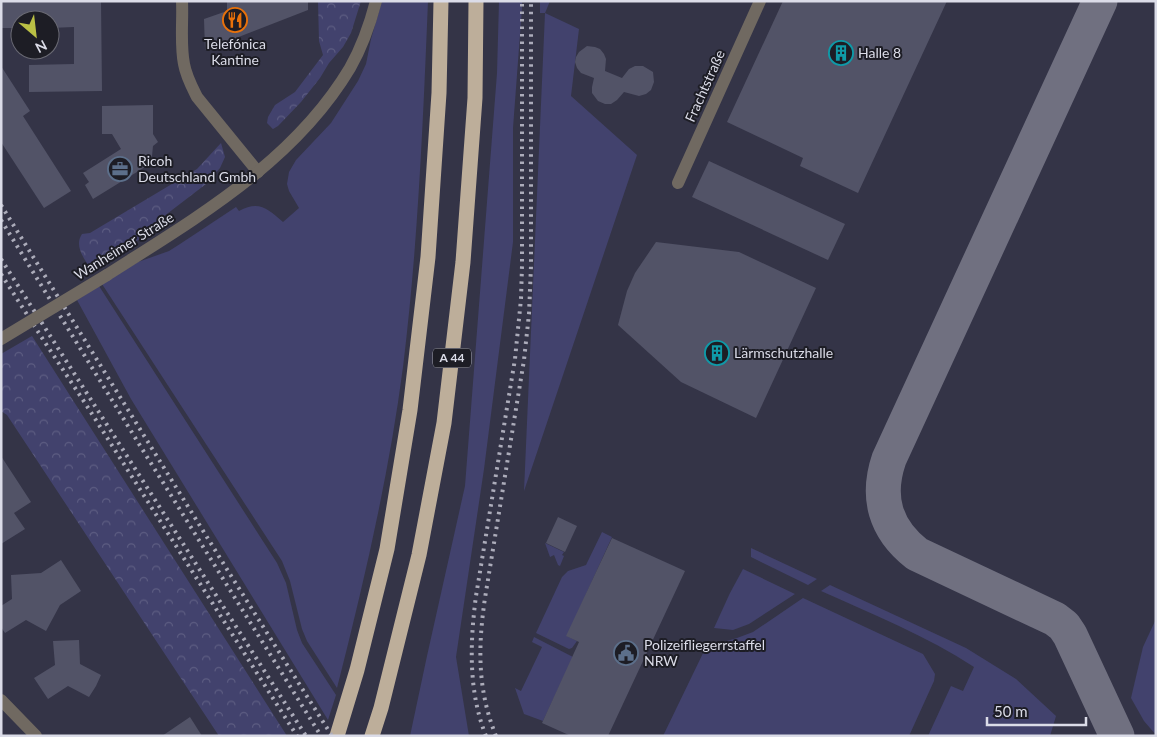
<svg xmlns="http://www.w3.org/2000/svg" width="1157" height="737" font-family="Lato,sans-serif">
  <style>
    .grass { fill: #42426d }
    .forest { fill: url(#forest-crowns) }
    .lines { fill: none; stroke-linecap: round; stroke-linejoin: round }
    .taxiway { stroke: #707080; stroke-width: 35 }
    .building { fill: #525367 }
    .minor { stroke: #706961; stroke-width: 12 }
    .tertiary { stroke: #706961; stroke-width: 12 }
    .motorway { stroke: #bdae9a; stroke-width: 15 }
    .rail { stroke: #acacba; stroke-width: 4; stroke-dasharray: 2.5 5; stroke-linecap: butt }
    .tertiary-bridge { stroke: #706961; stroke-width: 12 }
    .labels { text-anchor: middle; stroke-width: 4; stroke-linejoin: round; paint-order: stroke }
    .shield { fill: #1d1d25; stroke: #a2a3ae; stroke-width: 1 }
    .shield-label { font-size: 12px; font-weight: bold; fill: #dbdce8 }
    .poi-label { font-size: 14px; fill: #dbdce8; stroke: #1d1d25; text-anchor: start }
    .street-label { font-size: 14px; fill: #dbdce8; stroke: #1d1d25 }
  </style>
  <defs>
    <pattern id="forest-crowns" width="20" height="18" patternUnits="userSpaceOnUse" patternTransform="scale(1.25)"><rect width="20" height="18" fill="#42426d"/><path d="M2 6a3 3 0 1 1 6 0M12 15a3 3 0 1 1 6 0" fill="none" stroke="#5d5d82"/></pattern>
  </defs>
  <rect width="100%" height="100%" fill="#343447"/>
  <g class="grass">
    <path d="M 382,1 L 428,1 C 423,123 418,245 403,367 C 389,475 364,582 337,688 L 307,641 L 302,629 L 290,581 L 282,561 L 102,284 L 138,262 L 169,251 L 180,244 L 236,207 L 239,211 C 259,200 268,209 283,222 L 299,208 L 289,191 L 287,184 L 289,172 L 296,160 L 331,123 L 358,81 L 366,64 L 371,39 Z"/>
    <polygon points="499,1 522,1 522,8 513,128 513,242 484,469 456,657 469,736 410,736 427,656 465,486 497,73"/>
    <polygon points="545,13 579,29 571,96 637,155 524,491"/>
    <polygon points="99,286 277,563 286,583 297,630 302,643 336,695 328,720 131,399 77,300"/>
    <polygon points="602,532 612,537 567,636 577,641 572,648 569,649 536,633 562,577 568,571 586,565"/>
    <polygon points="545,543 564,552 562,555 564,556 560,566 558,565 554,555 550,557"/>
    <polygon points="751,548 817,579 808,585 751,557"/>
    <polygon points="743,569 795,594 749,624 733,630 714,628 730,593"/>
    <path d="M 830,585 L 966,648 L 1016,679 L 1056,716 L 1050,736 L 928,736 L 951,686 L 963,691 L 974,667 C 927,636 872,614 821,591 Z"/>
    <polygon points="803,598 923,654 935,674 934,681 909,736 663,736 706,647 737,638 753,632"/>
    <polygon points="1156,619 1156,735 1144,721 1131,698 1143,647"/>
    <polygon points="534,637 573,657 543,721 524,714 515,688 521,691 542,647 532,642"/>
  </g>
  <g class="forest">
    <polygon points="318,1 361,1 351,33 343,47 329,63 320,78 301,102 278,126 273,129 267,123 268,117 275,105 295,92 323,55 319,41"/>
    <polygon points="540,1 550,1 545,13 540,13"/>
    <path d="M 221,143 L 225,157 L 220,168 L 206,184 L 159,220 L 140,239 L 90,268 C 84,258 74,246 82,234 L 90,233 L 197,169 Z"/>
    <polygon points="32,336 287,736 219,736 7,415 1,411 1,354"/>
  </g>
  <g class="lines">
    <path class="taxiway" d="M 1100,1 L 889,459 C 876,497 885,529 917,554 L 1055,619 L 1064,626 L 1070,635 L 1117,736"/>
  </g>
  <g class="building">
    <polygon points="1,1 101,1 102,91 29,92 29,65 74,64 74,27 50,28 50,20 20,20 20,28 1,28"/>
    <polygon points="227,1 308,1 308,10 205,50 204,19 227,11"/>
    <polygon points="783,1 947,1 858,193 800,166 803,158 727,122"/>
    <polygon points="587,46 595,47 600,49 604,54 606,59 605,71 622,78 629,69 635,66 643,66 653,72 654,82 651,90 646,94 639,96 624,92 617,100 611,104 605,104 598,101 592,93 592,87 594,78 581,73 577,68 575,62 576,57 579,52"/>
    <polygon points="1,66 30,111 23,116 71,191 44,208 1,142"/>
    <polygon points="153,105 153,134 158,142 153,146 152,156 149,163 145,167 93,199 85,185 89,182 83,173 121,149 112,134 102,134 102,106"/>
    <polygon points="709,161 845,224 828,260 692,197"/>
    <polygon points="656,242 739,252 816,288 756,418 681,382 618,325 627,291 635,273"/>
    <polygon points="1,456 31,502 14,513 25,529 1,544"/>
    <polygon points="558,517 577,526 565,552 546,543"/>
    <polygon points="612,538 685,571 608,736 571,736 542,723 579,642 566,636"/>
    <polygon points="61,560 81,591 60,605 46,631 26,620 5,633 1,627 1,606 12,599 11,575 41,573"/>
    <polygon points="79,640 80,664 101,675 96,686 89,697 68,686 48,699 34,678 55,665 53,641"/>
    <polygon points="190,717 202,736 162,736"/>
  </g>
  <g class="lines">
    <g class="minor">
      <path d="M 182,1 C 183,22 180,44 184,64 C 186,76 192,87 197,97 L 258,172"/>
      <polyline points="678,183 760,1"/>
      <polyline points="1,700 36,736"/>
    </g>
    <path class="tertiary" d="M 107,275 C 196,218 294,162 350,68 C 362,47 370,24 376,1"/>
    <g class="motorway">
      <polyline points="337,736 357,670 387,549 410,410 428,257 439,93 441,1"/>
      <polyline points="372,736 381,708 419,555 444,423 463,262 475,98 476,1"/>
    </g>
    <g class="rail">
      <polyline points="1,205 228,571 332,736"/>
      <polyline points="1,220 144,452 321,736"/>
      <polyline points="1,259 306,736"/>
      <polyline points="1,274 44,341 85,403 297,736"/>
      <path d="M 486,736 C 468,691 470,642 476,596 L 515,359 L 521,299 L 522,266 L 522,1"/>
      <path d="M 496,736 C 477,689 478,646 485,598 L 524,360 L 529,314 L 531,266 L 531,1"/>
    </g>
    <polyline class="tertiary-bridge" points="1,339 107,275"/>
  </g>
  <defs>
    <symbol id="restaurant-ring" viewBox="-11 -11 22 22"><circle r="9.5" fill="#1d1d25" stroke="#e8710a" stroke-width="1.5"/><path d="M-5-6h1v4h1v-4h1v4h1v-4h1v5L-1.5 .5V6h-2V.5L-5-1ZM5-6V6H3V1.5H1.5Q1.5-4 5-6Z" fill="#e8710a"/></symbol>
    <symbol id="building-ring" viewBox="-11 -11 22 22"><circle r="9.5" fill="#1d1d25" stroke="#0f9aa8" stroke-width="1.5"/><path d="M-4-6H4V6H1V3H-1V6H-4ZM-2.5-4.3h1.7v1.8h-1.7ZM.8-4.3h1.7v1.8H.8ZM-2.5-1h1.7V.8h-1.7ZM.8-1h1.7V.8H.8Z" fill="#0f9aa8"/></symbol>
    <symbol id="office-ring" viewBox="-11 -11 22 22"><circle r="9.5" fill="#1d1d25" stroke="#5c6f8a" stroke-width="1.5"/><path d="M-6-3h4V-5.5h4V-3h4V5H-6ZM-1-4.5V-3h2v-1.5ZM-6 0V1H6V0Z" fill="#5c6f8a"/></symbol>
    <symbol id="civic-ring" viewBox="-11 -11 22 22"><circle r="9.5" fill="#1d1d25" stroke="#5c6f8a" stroke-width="1.5"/><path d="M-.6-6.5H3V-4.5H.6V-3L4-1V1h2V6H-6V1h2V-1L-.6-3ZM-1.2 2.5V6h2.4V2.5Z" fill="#5c6f8a"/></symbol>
  </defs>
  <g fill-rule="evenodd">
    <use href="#restaurant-ring" x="221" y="6" width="28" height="28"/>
    <use href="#building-ring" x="827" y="39" width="28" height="28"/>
    <use href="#office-ring" x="106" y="155" width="28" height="28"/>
    <use href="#building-ring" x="703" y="339" width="28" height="28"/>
    <use href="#civic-ring" x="612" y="639" width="28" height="28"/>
  </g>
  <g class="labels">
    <rect class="shield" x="433" y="348.5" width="38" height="19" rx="4"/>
    <g class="shield-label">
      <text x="452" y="362">A 44</text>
    </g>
    <g class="poi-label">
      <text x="235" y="49" text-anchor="middle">Telefónica<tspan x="235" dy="16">Kantine</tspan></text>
      <text x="858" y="58">Halle 8</text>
      <text x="138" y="166">Ricoh<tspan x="138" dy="16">Deutschland Gmbh</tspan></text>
      <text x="734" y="358">Lärmschutzhalle</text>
      <text x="644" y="650">Polizeifliegerrstaffel<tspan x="644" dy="16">NRW</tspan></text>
    </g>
    <g class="street-label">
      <text transform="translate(705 86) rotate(-66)" y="5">Frachtstraße</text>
      <text transform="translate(124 246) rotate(-32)" y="5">Wanheimer Straße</text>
    </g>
  </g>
  <rect width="1157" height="737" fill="none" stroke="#dbdce8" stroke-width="5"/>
  <g transform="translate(35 35) rotate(152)"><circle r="24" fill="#1d1d25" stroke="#696973"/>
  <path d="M0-4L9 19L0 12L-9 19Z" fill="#bac045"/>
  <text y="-8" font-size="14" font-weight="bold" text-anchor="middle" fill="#dbdce8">N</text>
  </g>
  <path d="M987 717v8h99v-8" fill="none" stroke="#dbdce8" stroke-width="2.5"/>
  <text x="994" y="717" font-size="15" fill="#dbdce8" stroke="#1d1d25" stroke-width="4" paint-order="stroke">50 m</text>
</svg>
